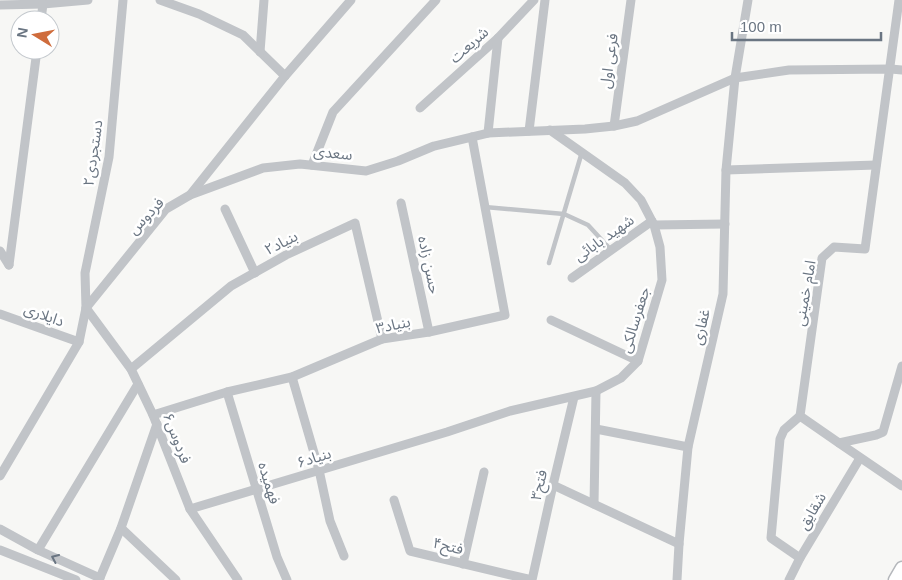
<svg xmlns="http://www.w3.org/2000/svg" width="902" height="580" font-family="Helvetica,'Noto Sans Arabic',sans-serif">
  <style>
    .lines { fill: none; stroke-linecap: round; stroke-linejoin: round }
    .primary-casing { stroke: #b5b8bc; stroke-width: 15 }
    .lane { stroke: #c1c4c8; stroke-width: 4.5 }
    .street { stroke: #c1c4c8; stroke-width: 9 }
    .primary { stroke: #fff; stroke-width: 12 }
    .oneway { stroke: #6a7582 }
    .labels { text-anchor: middle; stroke-width: 5; stroke-linejoin: round; paint-order: stroke }
    .street-label { font-size: 15px; fill: #6a7582; stroke: #fff }
  </style>
  <rect width="100%" height="100%" fill="#f7f7f5"/>
  <g class="lines">
    <defs>
      <polyline id="primary" points="895,580 902,568"/>
    </defs>
    <use href="#primary" class="primary-casing"/>
    <g class="lane">
      <polyline points="485,207 564,214 588,225 611,250"/>
      <polyline points="549,263 582,152"/>
    </g>
    <g class="street">
      <polyline points="160,0 199,14 243,35 285,76"/>
      <polyline points="899,0 865,249 834,247 822,258 800,416 839,443 902,486"/>
      <polyline points="0,5 43,4 88,0"/>
      <polyline points="41,20 43,4"/>
      <polyline points="260,52 264,0"/>
      <polyline points="420,108 498,38 534,0"/>
      <polyline points="614,126 631,0"/>
      <polyline points="529,131 545,0"/>
      <polyline points="488,133 498,38"/>
      <polyline points="312,165 333,112 436,0"/>
      <polyline points="726,170 876,165"/>
      <polyline points="190,195 263,168 300,164 366,171 398,161 434,146 488,133 585,129 614,126 637,121 735,78 789,70 891,69 902,70"/>
      <polyline points="401,203 429,332"/>
      <polyline points="225,209 255,273"/>
      <polyline points="654,225 725,224"/>
      <polyline points="0,251 9,265"/>
      <polyline points="9,265 37,50"/>
      <polyline points="572,278 652,221"/>
      <polyline points="86,308 131,369 153,415 190,509 238,580"/>
      <polyline points="86,308 85,273 109,157 123,0"/>
      <polyline points="0,314 79,342"/>
      <polyline points="551,320 638,361"/>
      <polyline points="131,369 231,286 286,255 355,223 382,339"/>
      <polyline points="292,377 319,470 330,521 344,556"/>
      <polyline points="227,392 277,557 287,580"/>
      <polyline points="153,415 227,392 292,377 382,339 429,332 505,315 472,137"/>
      <polyline points="596,429 688,447"/>
      <polyline points="839,443 876,435 883,432 902,366"/>
      <polyline points="0,476 79,342 86,308 166,209 190,195 285,76 351,0"/>
      <polyline points="553,485 679,544"/>
      <polyline points="394,500 410,551 532,580 553,485 574,397"/>
      <polyline points="594,504 596,391"/>
      <polyline points="190,509 447,432 510,411 596,391 621,378 638,361 662,280 660,247 654,225 641,200 625,183 550,130"/>
      <polyline points="121,528 176,580"/>
      <polyline points="0,529 38,550 100,578"/>
      <polyline points="0,550 76,580"/>
      <polyline points="38,550 138,384"/>
      <polyline points="800,558 771,538 780,439 784,430 800,416"/>
      <polyline points="463,564 484,472"/>
      <polyline points="99,580 121,528 157,424"/>
      <polyline points="677,580 679,544 688,447 723,294 726,170 735,78 748,0"/>
      <polyline points="789,580 800,558 860,458"/>
    </g>
    <use href="#primary" class="primary"/>
  </g>
  <defs><path id="oneway-chevron" d="M-2-3.5L2.5 0L-2 3.5" fill="none" stroke-width="1.6" stroke-linecap="round" stroke-linejoin="round" transform="scale(1.25)"/></defs>
  <use class="oneway" href="#oneway-chevron" transform="translate(55 558) rotate(-156)"/>
  <g class="labels">
    <g class="street-label">
      <text transform="translate(469 45) rotate(-42)" y="5">شریعت</text>
      <text transform="translate(609 61) rotate(-82)" y="5">فرعی اول</text>
      <text transform="translate(93 153) rotate(-82)" y="5">دستجردی۲</text>
      <text transform="translate(333 153) rotate(6)" y="5">سعدی</text>
      <text transform="translate(146 216) rotate(-47)" y="5">فردوس</text>
      <text transform="translate(604 238) rotate(-35)" y="5">شهید بابائی</text>
      <text transform="translate(281 243) rotate(-27)" y="5">بنیاد۲</text>
      <text transform="translate(429 265) rotate(78)" y="5">حسن زاده</text>
      <text transform="translate(805 293) rotate(-80)" y="5">امام خمینی</text>
      <text transform="translate(44 315) rotate(20)" y="5">دایلاری</text>
      <text transform="translate(635 320) rotate(-73)" y="5">جعفرسالکی</text>
      <text transform="translate(393 325) rotate(-12)" y="5">بنیاد۳</text>
      <text transform="translate(701 327) rotate(-77)" y="5">غفاری</text>
      <text transform="translate(177 438) rotate(69)" y="5">فردوس۶</text>
      <text transform="translate(314 458) rotate(-17)" y="5">بنیاد۶</text>
      <text transform="translate(269 483) rotate(73)" y="5">فهمیده</text>
      <text transform="translate(539 485) rotate(-77)" y="5">فتح۳</text>
      <text transform="translate(812 511) rotate(-59)" y="5">شقایق</text>
      <text transform="translate(448 546) rotate(14)" y="5">فتح۴</text>
    </g>
  </g>
  <g transform="translate(35 35) rotate(280)"><circle r="24" fill="#ffffff" stroke="#c3c8cd"/>
  <path d="M0-4L9 19L0 12L-9 19Z" fill="#cf6c3c"/>
  <text y="-8" font-size="14" font-weight="bold" text-anchor="middle" fill="#6a7582">N</text>
  </g>
  <path d="M732 32v8h149v-8" fill="none" stroke="#6a7582" stroke-width="2.5"/>
  <text x="740" y="32" font-size="15" fill="#6a7582" stroke="#ffffff" stroke-width="4" paint-order="stroke">100 m</text>
</svg>
